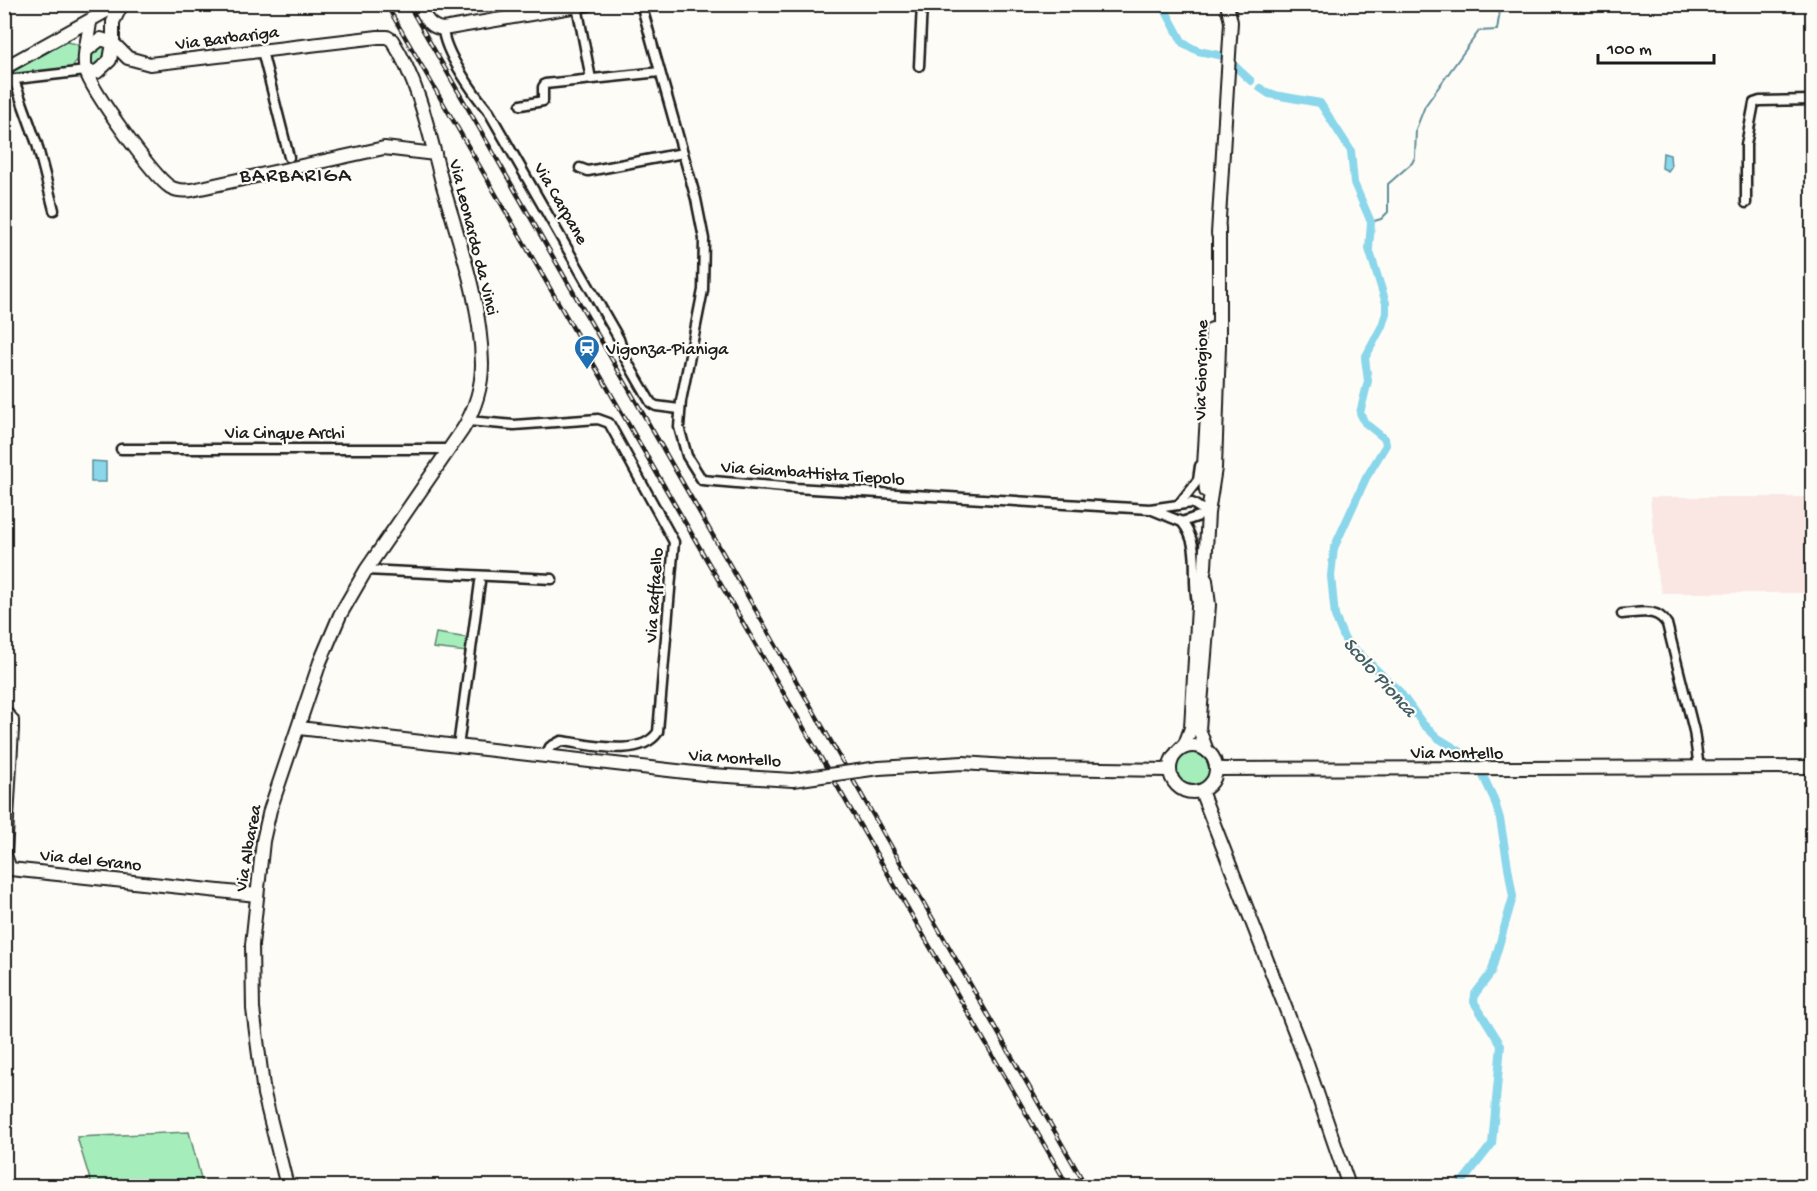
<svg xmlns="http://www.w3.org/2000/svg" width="1817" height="1191" font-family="'Gochi Hand',sans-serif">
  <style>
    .built { fill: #fae7e3 }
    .green { fill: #a5eebc; stroke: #60856c; stroke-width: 1.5 }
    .water { fill: #8ad6ea; stroke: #5e8c98; stroke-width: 1.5 }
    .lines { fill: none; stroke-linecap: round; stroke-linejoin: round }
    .stream { stroke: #5e8c98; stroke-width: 2 }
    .canal { stroke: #8ad6ea; stroke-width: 8 }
    .street-casing { stroke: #1c1c1c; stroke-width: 13 }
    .secondary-casing { stroke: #1c1c1c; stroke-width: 16 }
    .street { stroke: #fdfcf7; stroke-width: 8 }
    .secondary { stroke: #fdfcf7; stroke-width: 12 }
    .rail-casing { stroke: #1c1c1c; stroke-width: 4.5 }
    .rail { stroke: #fdfcf7; stroke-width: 2; stroke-dasharray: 7; stroke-linecap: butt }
    .secondary-bridge-casing { stroke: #1c1c1c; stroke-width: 16; stroke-linecap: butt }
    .secondary-bridge { stroke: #fdfcf7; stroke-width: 12 }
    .labels { text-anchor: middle; stroke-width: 4.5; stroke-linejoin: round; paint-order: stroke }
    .street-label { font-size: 18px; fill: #1c1c1c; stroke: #fdfcf7 }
    .poi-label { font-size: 18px; fill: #1c1c1c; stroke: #fdfcf7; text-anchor: start }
    .water-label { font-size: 20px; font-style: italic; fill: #425d64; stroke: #fdfcf7 }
    .quarter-label { font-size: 21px; letter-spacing: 1.5px; fill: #1c1c1c; stroke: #fdfcf7 }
  </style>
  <rect width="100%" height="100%" fill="#fdfcf7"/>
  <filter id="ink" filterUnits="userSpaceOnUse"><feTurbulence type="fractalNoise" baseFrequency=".0167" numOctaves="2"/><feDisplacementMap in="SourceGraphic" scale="12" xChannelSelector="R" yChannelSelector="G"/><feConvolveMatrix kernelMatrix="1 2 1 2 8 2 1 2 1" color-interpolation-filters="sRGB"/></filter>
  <g filter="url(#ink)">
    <g class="built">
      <polygon points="4,262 12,304 5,305 4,305"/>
      <polygon points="1650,497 1812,497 1812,593 1662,593 1657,573"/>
    </g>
    <g class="green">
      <polygon points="66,42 77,44 81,56 70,69 7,75"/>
      <polygon points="106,44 108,55 95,68 89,66 91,51"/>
      <polygon points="436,633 468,638 467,652 433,648"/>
      <circle cx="1192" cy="770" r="17"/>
      <polygon points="189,1132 203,1186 92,1186 77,1137"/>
    </g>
    <g class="water">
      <polygon points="1663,153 1670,155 1671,167 1668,171 1662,168"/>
      <polygon points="91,461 106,462 106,482 91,482"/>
    </g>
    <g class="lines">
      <polyline class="stream" points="1371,222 1381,219 1388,212 1388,184 1412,163 1415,157 1416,129 1425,106 1479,31 1497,30 1501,4"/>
      <g class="canal">
        <polyline points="1162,4 1183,43 1198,51 1224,56 1251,81"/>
        <polyline points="1260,88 1269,94 1320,103 1351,151 1354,183 1371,222 1369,249 1386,303 1386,313 1382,326 1365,358 1368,381 1360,413 1365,423 1385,439 1386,445 1366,478 1334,548 1331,576 1335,616 1345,640 1400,692 1423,724 1438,738 1476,761 1494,799 1500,819 1513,897 1491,973 1475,994 1474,1002 1501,1045 1492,1144 1459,1186"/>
      </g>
      <defs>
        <g id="street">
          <polyline points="641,4 696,199 704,239 703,290 681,401 679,427 687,456 702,480 795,488 1150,509 1192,503 1208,513 1182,522 1150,509"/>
          <polyline points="577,6 591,79"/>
          <path d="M 443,29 C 444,52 474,94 489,112 L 619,339 L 625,358 L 651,403 L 656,406 L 679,409"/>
          <polyline points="262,51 289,157"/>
          <polyline points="919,66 922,4"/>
          <polyline points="7,80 86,71"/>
          <polyline points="14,80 37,144 54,210"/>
          <polyline points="521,105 543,101 543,87 545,84 660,72"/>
          <polyline points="580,168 588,171 683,153"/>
          <polyline points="1746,203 1746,145 1754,103 1760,101 1812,100"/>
          <path d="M 468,421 L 514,425 L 598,419 L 609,423 L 674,542 L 658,732 C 640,759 588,744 561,741 L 550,747 L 546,755"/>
          <polyline points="121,449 449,449"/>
          <polyline points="1180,503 1198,480 1200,466"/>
          <path d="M 1182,522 C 1202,547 1191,574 1197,602"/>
          <polyline points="366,570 552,579"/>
          <path d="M 1622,614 C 1640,613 1657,607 1667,624 L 1694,731 L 1699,768"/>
          <polyline points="458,747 480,582"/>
        </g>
        <g id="secondary">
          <path d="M 122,4 L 113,22 L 113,43 L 128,58 L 150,64 L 378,37 L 387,37 L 392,40 C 420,84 430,137 443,186 C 460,245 481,302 482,364 C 482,387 475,409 463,429 L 366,570 L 340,615 L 320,662 L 270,810 L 263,841 L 252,945 L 253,1009 L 264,1094 L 287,1186"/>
          <path d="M 418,4 C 425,16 428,27 443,29 L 589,4"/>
          <path d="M 90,21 C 89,36 82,56 86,71 C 92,91 153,176 170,187 C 177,191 184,191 192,190 L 384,148 L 435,154"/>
          <polyline points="4,68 119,4"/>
          <polyline points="86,71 97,72 110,60 113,43 101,39 87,50"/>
          <polyline points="1218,234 1231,22 1227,4"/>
          <polyline points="1206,491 1204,466 1212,329"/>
          <polyline points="1206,580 1209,605 1199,729 1207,751"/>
          <polyline points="4,711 12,720 12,729 5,855 10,869 257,895"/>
          <polyline points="299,728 712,775 793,780"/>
          <circle cx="1193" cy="769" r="23"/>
          <polyline points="1178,751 1185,744 1191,728 1198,607 1205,567 1208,513 1215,468 1219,345 1219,228"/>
          <polyline points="879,768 963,763 1037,768 1169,770"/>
          <polyline points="1216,769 1812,767"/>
          <polyline points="1201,791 1305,1058 1349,1186"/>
        </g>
      </defs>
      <use href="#street" class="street-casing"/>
      <use href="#secondary" class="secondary-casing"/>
      <use href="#street" class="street"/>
      <use href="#secondary" class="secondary"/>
      <defs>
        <g id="rail">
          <polyline points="386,4 1068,1186"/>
          <polyline points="408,4 1086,1186"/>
        </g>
      </defs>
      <use href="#rail" class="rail-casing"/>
      <use href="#rail" class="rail"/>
      <defs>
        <polyline id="secondary-bridge" points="793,780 879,768"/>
      </defs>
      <use href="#secondary-bridge" class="secondary-bridge-casing"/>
      <use href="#secondary-bridge" class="secondary-bridge"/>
    </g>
  </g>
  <defs>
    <symbol id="station-pin" viewBox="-11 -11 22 30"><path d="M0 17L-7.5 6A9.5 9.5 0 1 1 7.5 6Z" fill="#1f6fb2" stroke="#fdfcf7"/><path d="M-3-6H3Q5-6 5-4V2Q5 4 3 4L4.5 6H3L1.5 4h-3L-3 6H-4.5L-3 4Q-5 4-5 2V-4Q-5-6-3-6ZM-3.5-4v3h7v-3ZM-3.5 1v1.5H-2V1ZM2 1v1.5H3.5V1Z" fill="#fff"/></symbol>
  </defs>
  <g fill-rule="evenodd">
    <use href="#station-pin" x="572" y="333" width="30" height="40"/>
  </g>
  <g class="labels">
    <g class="street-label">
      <text transform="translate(227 37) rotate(-7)" y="6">Via Barbariga</text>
      <text transform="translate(562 203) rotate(60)" y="6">Via Carpane</text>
      <text transform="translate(475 237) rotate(76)" y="6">Via Leonardo da Vinci</text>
      <text transform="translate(1200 370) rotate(-89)" y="6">Via Giorgione</text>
      <text x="285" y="438">Via Cinque Archi</text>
      <text transform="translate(813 472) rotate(4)" y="6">Via Giambattista Tiepolo</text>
      <text transform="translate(653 595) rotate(-86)" y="6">Via Raffaello</text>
      <text x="1457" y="758">Via Montello</text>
      <text transform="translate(735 757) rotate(4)" y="6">Via Montello</text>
      <text transform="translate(247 848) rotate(-80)" y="6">Via Albarea</text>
      <text transform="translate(91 859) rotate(6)" y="6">Via del Grano</text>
    </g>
    <g class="poi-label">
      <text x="606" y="354">Vigonza-Pianiga</text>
    </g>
    <g class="water-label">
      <text transform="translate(1381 676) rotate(48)" y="7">Scolo Pionca</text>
    </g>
    <g class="quarter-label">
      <text x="296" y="181">BARBARIGA</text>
    </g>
  </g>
  <rect width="1817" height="1191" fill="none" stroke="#fdfcf7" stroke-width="24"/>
  <rect x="12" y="12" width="1793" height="1167" fill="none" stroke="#1c1c1c" stroke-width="2" filter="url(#ink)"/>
  <path d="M1598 54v9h116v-9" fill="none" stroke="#1c1c1c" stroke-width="3"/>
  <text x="1607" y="54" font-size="18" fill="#1c1c1c" stroke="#fdfcf7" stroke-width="4.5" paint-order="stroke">100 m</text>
</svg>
